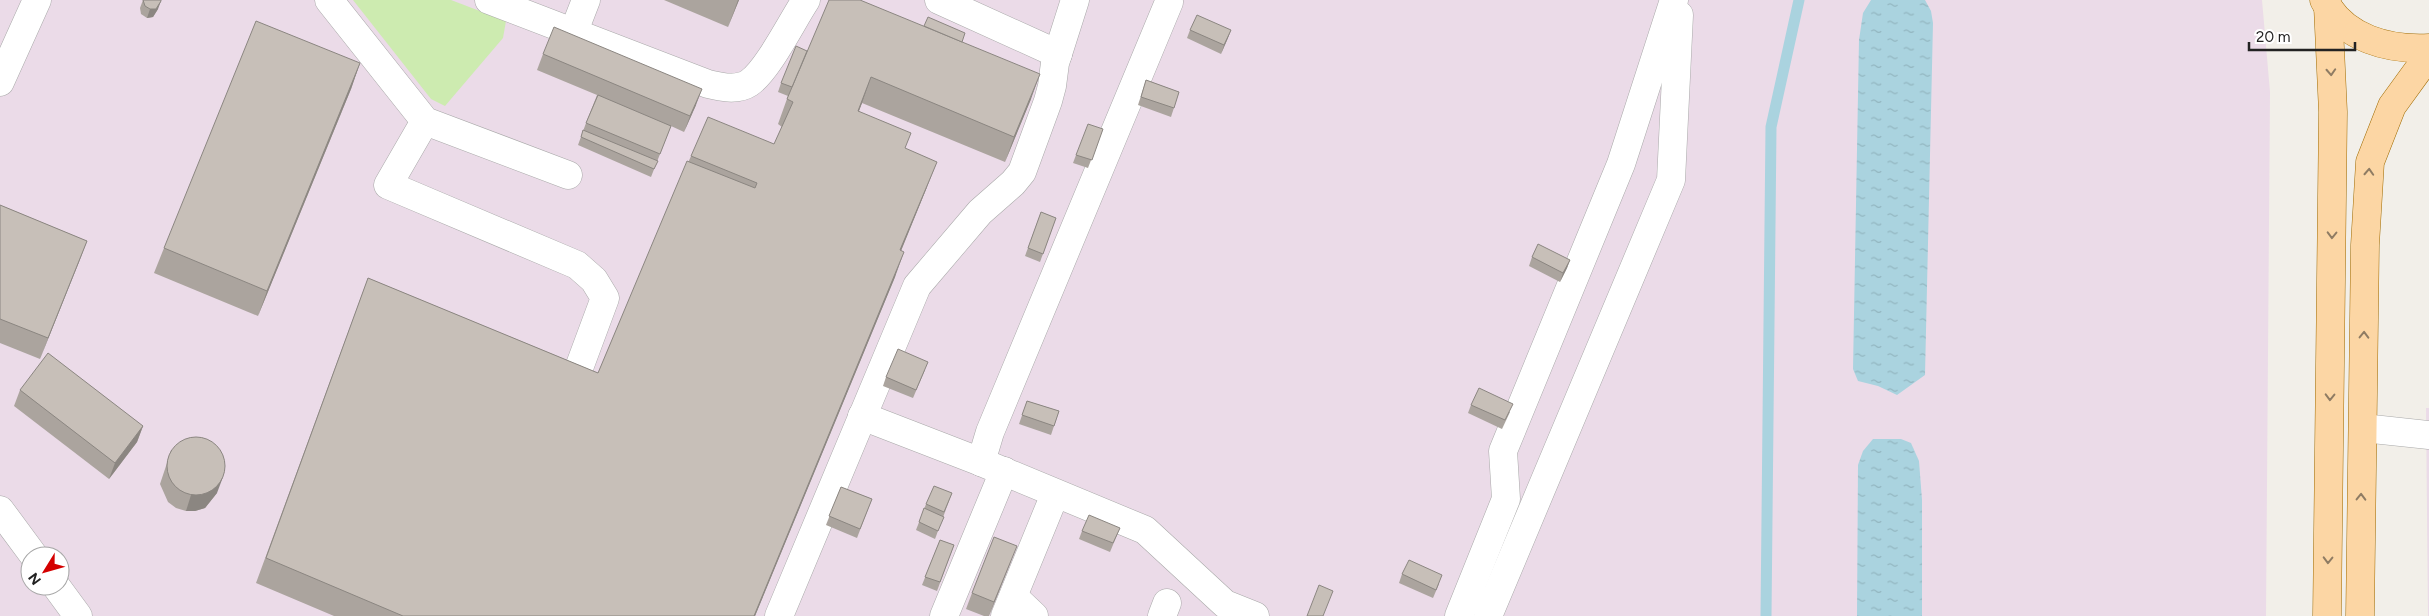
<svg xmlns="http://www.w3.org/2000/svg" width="2429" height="616" font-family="Figtree,sans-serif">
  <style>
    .industrial { fill: #ebdbe8; fill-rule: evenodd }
    .grass { fill: #cdebb0 }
    .water { fill: url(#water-ripples) }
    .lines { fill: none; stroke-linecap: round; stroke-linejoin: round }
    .stream { stroke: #aad3df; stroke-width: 11 }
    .minor-casing { stroke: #a9a9a9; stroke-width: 29 }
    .major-casing { stroke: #a06b00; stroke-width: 29 }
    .minor { stroke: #fff; stroke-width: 28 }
    .major { stroke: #fcd6a4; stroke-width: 28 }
    .wall { fill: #aba49e }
    .shaded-wall { fill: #8b8681 }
    .building { fill: #c7bfb8; stroke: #8b8681 }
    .oneway { stroke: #8f7c63 }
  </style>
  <defs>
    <pattern id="water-ripples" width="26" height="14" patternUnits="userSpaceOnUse" patternTransform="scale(1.25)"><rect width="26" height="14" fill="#aad3df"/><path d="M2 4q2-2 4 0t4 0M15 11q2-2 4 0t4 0" fill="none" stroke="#92b5bf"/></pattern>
  </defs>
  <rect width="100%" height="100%" fill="#f2efe9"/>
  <g class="industrial">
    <path d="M 0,0 L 2262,0 L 2270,92 L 2266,616 L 0,616 ZM 30,556 L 60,556 L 60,586 L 30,586 Z"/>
    <polygon points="2426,408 2429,408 2429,616 2428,616"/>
  </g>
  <polygon class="grass" points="353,0 451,0 506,21 503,38 445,106 431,99"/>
  <g class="water">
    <polygon points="1871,0 1925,0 1931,11 1933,23 1925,375 1897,395 1878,386 1858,381 1853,369 1859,40 1863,13"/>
    <polygon points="1873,439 1901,439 1911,443 1919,461 1922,500 1922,616 1857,616 1858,465 1863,451"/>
  </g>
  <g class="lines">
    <polyline class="stream" points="1766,616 1771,127 1799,0"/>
    <defs>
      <g id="minor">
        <polyline points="329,0 425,121 568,175"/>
        <path d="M 489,0 L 708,84 C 720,87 737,91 749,83 C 768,70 792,21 806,0"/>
        <polyline points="939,0 1058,54"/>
        <polyline points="574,31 586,0"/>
        <polyline points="0,82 37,0"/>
        <polyline points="425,121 388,185 577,265 594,280 605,298 576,376"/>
        <polyline points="862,416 981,462 1145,530 1225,604 1255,616"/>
        <polyline points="2363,428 2429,435"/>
        <polyline points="981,462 990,432 1169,2"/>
        <polyline points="0,510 34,556"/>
        <polyline points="56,586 78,616"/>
        <polyline points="1014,597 1034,616"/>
        <polyline points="779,616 917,286 980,212 1013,183 1022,172 1048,101 1052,86 1055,63 1075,0"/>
        <polyline points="944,616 1004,471"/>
        <polyline points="1005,616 1055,494"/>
        <polyline points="1162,616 1167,603"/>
        <polyline points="1459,616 1506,499 1503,451 1621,164 1674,0"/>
        <polyline points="1488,616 1671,180 1679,15"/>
      </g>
      <g id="major">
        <path d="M 2324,0 C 2344,39 2389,50 2429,48"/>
        <polyline points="2327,616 2333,112 2328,6"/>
        <polyline points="2360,616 2365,245 2370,162 2392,106 2429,55"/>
      </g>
    </defs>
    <use href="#minor" class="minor-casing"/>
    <use href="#major" class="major-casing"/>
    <use href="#minor" class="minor"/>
    <use href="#major" class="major"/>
  </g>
  <g class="wall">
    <polygon points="143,0 158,9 153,17 147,18 141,14 140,8"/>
    <polygon points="664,0 739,0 728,27"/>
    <polygon points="1190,30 1231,30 1221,54 1187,38"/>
    <polygon points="962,42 1031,99 1005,162 862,103 859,111 905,149 927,187 901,251 895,277 755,616 334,616 256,583 368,278 598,373 691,156 774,144 782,127 778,124 788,96 778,92 781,83 807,51"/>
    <polygon points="543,54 696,105 684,132 671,126 651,177 578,145 586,123 597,95 537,70"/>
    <polygon points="360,63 351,89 258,316 154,273 164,248"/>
    <polygon points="1146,80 1179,92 1171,117 1138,105"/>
    <polygon points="1103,129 1088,168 1073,163 1076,155"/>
    <polygon points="0,205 87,241 40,359 0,343"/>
    <polygon points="1041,212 1056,218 1040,262 1025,256"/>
    <polygon points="1532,257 1570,260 1567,268 1560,282 1529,266"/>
    <polygon points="925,370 913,398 883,386 886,377"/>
    <polygon points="20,390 143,426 137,442 109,479 14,406"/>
    <polygon points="1027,401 1059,411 1051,435 1019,424"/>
    <polygon points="1471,405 1510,412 1502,429 1468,413"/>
    <polygon points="171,450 217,493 205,508 195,511 186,511 176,508 168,502 160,484 166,466"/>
    <polygon points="841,487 872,499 857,538 826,525"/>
    <polygon points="952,493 935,539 916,530 926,504"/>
    <polygon points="1120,528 1110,552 1079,539 1082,531"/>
    <polygon points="940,540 954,545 937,591 922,585"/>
    <polygon points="1011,561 989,616 984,616 966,609 972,593"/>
    <polygon points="1402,574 1439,584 1433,598 1399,583"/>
  </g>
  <g class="shaded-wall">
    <polygon points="738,0 739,0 728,27"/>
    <polygon points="161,1 158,9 153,17 147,18 150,9"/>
    <polygon points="1231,30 1228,38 1221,54 1224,45"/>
    <polygon points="360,63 351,89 258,316 267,291"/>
    <polygon points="1040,74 1031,99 1005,162 1014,137"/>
    <polygon points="871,77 862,103 849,136 858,111"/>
    <polygon points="702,89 696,105 684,132 690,116"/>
    <polygon points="937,162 927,187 891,275 900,250"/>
    <polygon points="87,241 79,262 40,359 48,338"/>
    <polygon points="904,252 895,277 755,616 754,616"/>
    <polygon points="1570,260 1567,268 1560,282 1563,273"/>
    <polygon points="143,426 137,442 109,479 115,463"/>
    <polygon points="223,477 217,493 205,508 195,511 186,511 191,495"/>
    <polygon points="1017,546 989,616 994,602"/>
  </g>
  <g class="building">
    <polygon points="143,0 161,0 161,1 156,9 150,9 145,6"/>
    <polygon points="829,0 860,0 1040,74 1014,137 871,77 858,111 911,133 905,148 937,162 900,250 904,252 754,616 403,616 266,558 368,278 598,373 687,161 755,188 757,183 691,156 708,117 774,144 793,102 787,99"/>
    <polygon points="1197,15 1231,30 1224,45 1190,30"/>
    <polygon points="928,17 965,33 962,42 924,26"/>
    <polygon points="256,21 360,63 267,291 164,248"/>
    <polygon points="554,27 702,89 690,116 543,54"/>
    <polygon points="796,46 807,51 792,87 781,83"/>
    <polygon points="1146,80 1179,92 1174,108 1141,97"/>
    <polygon points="598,95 671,126 660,154 586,123"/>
    <polygon points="1088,124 1103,129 1092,160 1076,155"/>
    <polygon points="583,130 658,161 654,169 581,137"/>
    <polygon points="0,205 87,241 48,338 0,319"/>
    <polygon points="1041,212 1056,218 1043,254 1028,248"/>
    <polygon points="1538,244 1570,260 1563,273 1532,257"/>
    <polygon points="898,349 928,362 916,390 886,377"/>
    <polygon points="48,353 143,426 115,463 20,390"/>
    <polygon points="1479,388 1513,404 1505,420 1471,405"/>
    <polygon points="1027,401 1059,411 1054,426 1022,415"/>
    <circle cx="196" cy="466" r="29"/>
    <polygon points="934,486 952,493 944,512 926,504"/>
    <polygon points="841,487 872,499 860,529 829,516"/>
    <polygon points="924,508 944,517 938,531 919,522"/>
    <polygon points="1089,515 1120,528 1113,543 1082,531"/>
    <polygon points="994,537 1017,546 994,602 972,593"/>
    <polygon points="940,540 954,545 940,582 925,577"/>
    <polygon points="1409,560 1442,575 1436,590 1402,574"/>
    <polygon points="1319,585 1333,591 1323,616 1307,616"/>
  </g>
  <defs><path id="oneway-chevron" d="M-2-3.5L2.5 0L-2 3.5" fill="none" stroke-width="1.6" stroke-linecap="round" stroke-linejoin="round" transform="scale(1.25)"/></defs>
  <g class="oneway">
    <use href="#oneway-chevron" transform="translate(2331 72) rotate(87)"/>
    <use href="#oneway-chevron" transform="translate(2369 172) rotate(-87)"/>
    <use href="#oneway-chevron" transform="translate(2332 235) rotate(91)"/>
    <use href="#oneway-chevron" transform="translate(2364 335) rotate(-89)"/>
    <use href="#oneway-chevron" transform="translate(2330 397) rotate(91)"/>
    <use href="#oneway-chevron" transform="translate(2361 497) rotate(-89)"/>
    <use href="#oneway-chevron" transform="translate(2328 560) rotate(91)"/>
  </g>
  <g transform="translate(45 571) rotate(233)"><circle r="24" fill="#ffffff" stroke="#a7a7a7"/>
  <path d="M0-4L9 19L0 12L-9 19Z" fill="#d40000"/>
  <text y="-8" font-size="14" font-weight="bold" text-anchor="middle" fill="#222222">N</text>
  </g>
  <path d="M2249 42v8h106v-8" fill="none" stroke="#222222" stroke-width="2.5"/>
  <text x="2256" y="42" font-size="15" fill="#222222" stroke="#ffffff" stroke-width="4" paint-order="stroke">20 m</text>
</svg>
